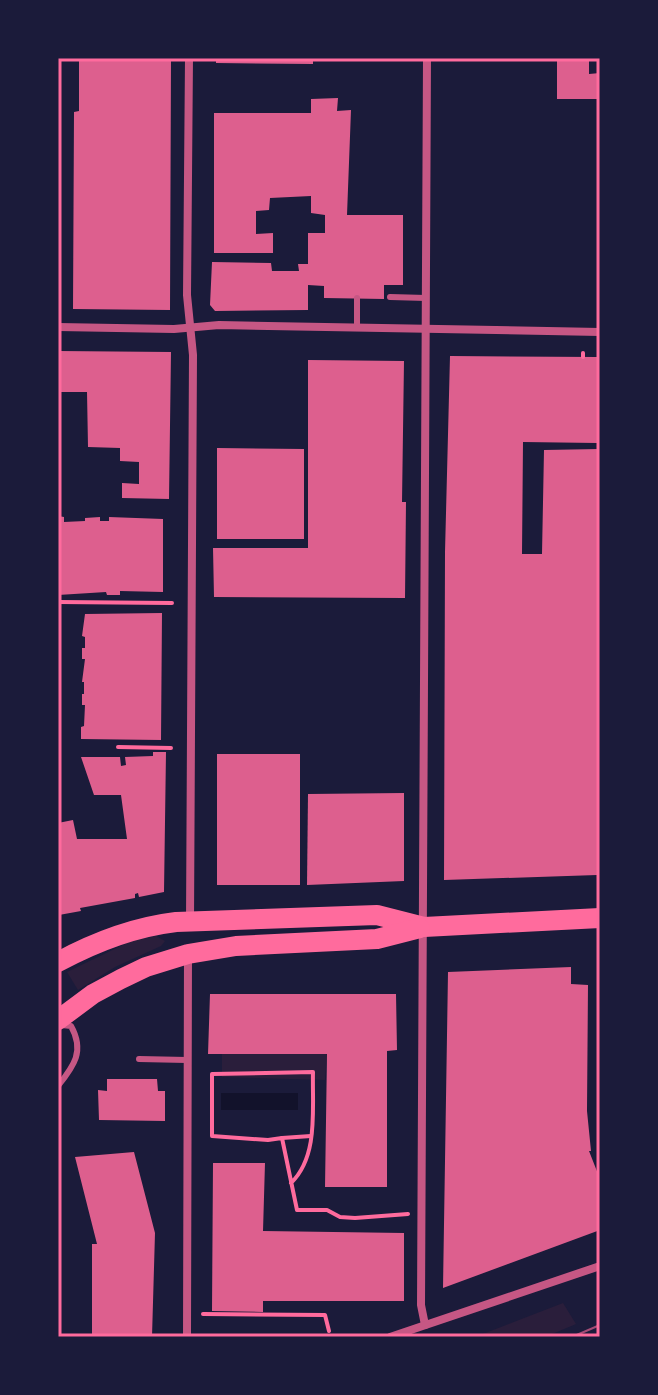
<svg xmlns="http://www.w3.org/2000/svg" width="658" height="1395" font-family="Manrope,sans-serif">
  <style>
    .green { fill: #2a1e3b }
    .water { fill: #12122b }
    .building { fill: #dd5f8e }
    .lines { fill: none; stroke-linecap: round; stroke-linejoin: round }
    .path { stroke: #ff6b9d; stroke-width: 4 }
    .service { stroke: #c65784; stroke-width: 6 }
    .minor { stroke: #c65784; stroke-width: 8 }
    .primary { stroke: #ff6b9d; stroke-width: 20 }
    .tram { stroke: #a44b75; stroke-width: 2 }
    .neatline { fill: none; stroke: #ff6b9d; stroke-width: 3 }
  </style>
  <rect width="100%" height="100%" fill="#1b1b3a"/>
  <g class="green">
    <polygon points="156,936 165,941 161,946 115,967 78,990 67,972 129,942"/>
    <polygon points="222,1051 327,1054 325,1080 222,1077"/>
    <polygon points="563,1303 576,1324 545,1337 475,1337"/>
  </g>
  <rect class="water" x="221" y="1093" width="77" height="17"/>
  <g class="building">
    <polygon points="79,58 171,58 170,310 73,309 74,112 79,111"/>
    <polygon points="216,58 313,58 313,64 216,63"/>
    <polygon points="557,58 589,58 589,74 600,73 600,99 557,99"/>
    <polygon points="338,98 337,111 351,110 347,215 403,215 403,285 384,285 384,299 324,298 324,286 308,285 308,310 215,311 210,305 212,262 271,263 272,271 299,271 298,264 308,264 308,233 325,233 325,215 311,213 311,196 270,198 269,210 256,211 256,234 273,233 273,253 214,253 214,113 311,113 311,99"/>
    <polygon points="58,351 171,352 169,499 122,498 122,483 139,484 139,462 120,461 120,448 88,447 87,392 58,392"/>
    <polygon points="450,356 597,357 597,443 523,442 522,554 542,554 544,450 599,449 597,875 444,880 445,552"/>
    <polygon points="308,360 404,361 402,502 406,502 405,598 214,597 213,548 308,548"/>
    <polygon points="217,448 304,449 304,539 217,539"/>
    <polygon points="58,516 64,517 64,522 85,521 85,518 100,517 100,521 109,521 109,517 163,519 163,592 120,591 120,595 107,595 106,592 58,595"/>
    <polygon points="162,613 161,740 81,739 81,727 84,726 85,705 82,705 82,694 84,694 84,682 82,682 85,659 82,659 82,648 85,648 85,637 82,636 85,614"/>
    <polygon points="153,752 166,752 164,892 139,897 138,893 135,894 135,898 80,908 81,911 59,915 58,823 73,820 77,839 127,839 121,795 94,795 81,757 120,757 121,766 126,765 125,757 153,756"/>
    <rect x="217" y="754" width="83" height="131"/>
    <polygon points="404,793 404,881 307,885 308,794"/>
    <polygon points="571,967 571,984 588,985 587,1111 591,1151 589,1151 600,1179 600,1230 443,1288 448,972"/>
    <polygon points="210,994 396,994 397,1050 387,1051 387,1187 325,1187 327,1054 208,1054"/>
    <polygon points="107,1079 157,1079 158,1091 165,1091 165,1121 99,1120 98,1090 107,1091"/>
    <polygon points="134,1152 155,1233 152,1337 92,1337 92,1244 97,1244 75,1157"/>
    <polygon points="213,1163 265,1163 263,1231 404,1233 404,1301 263,1301 263,1312 212,1311"/>
  </g>
  <g class="lines">
    <g class="path">
      <polyline points="583,357 583,353"/>
      <polyline points="58,602 172,603"/>
      <polyline points="118,747 171,748"/>
      <polyline points="282,1138 311,1136"/>
      <path d="M 291,1183 C 319,1156 312,1108 313,1072 L 212,1074 L 212,1136 L 268,1140 L 282,1138 L 297,1210 L 327,1210 L 340,1217 L 355,1218 L 408,1214"/>
      <polyline points="203,1314 325,1315 329,1331"/>
    </g>
    <g class="service">
      <polyline points="390,297 426,298"/>
      <polyline points="357,298 357,327"/>
      <polyline points="139,1059 187,1060"/>
      <path d="M 58,1086 C 74,1066 85,1051 71,1026 L 62,1025"/>
    </g>
    <g class="minor">
      <polyline points="189,58 187,295 193,355 190,921"/>
      <polyline points="58,327 174,329 219,325 600,332"/>
      <polyline points="425,1325 421,1305 427,58"/>
      <polyline points="187,1337 188,955"/>
      <polyline points="390,1337 600,1266"/>
    </g>
    <g class="primary">
      <path d="M 58,962 C 95,942 134,927 176,922 L 377,915 L 424,927 L 600,918"/>
      <polyline points="58,1020 93,994 121,979 146,967 188,954 236,946 377,939 420,928"/>
    </g>
    <polyline class="tram" points="572,1337 600,1325"/>
  </g>
  <rect width="658" height="1395" fill="none" stroke="#1b1b3a" stroke-width="120"/>
  <rect x="60" y="60" width="538" height="1275" class="neatline"/>
</svg>
